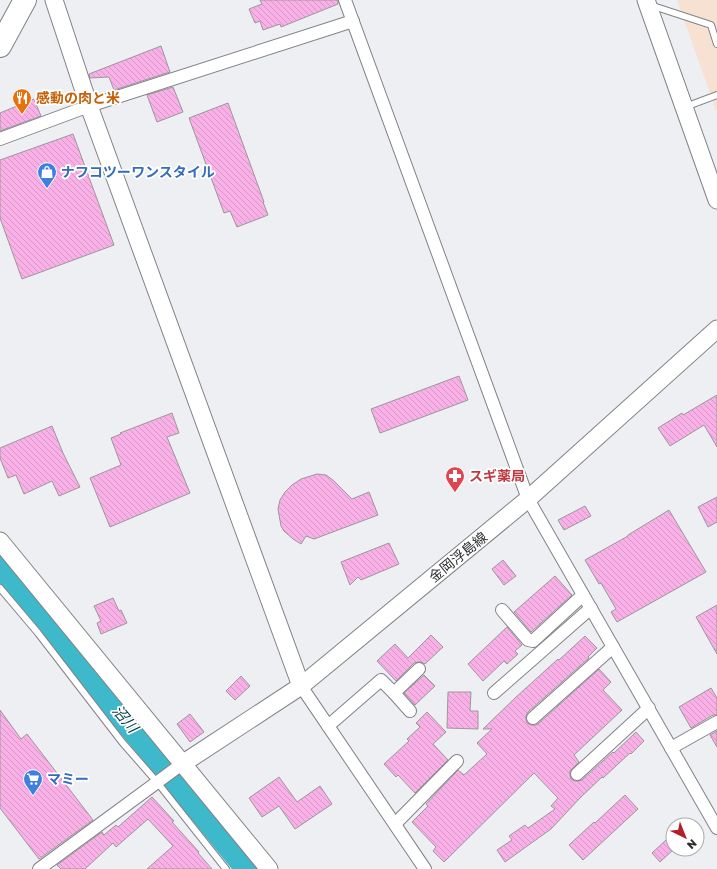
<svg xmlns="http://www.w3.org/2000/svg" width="717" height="869" font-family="'Golos Text','Noto Sans JP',sans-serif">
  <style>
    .commercial { fill: #f6e1d3 }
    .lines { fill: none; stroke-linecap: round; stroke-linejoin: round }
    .river { stroke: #3eb8cb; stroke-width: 28 }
    .building { fill: url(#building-back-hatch); stroke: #9b979a }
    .lane-casing { stroke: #828387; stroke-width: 8 }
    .street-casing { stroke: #828387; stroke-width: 14 }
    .secondary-casing { stroke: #828387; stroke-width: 19 }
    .highway-casing { stroke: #828387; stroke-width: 24 }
    .lane { stroke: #fff; stroke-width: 6 }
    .street { stroke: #fff; stroke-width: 12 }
    .secondary { stroke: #fff; stroke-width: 17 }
    .highway { stroke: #fff; stroke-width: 22 }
    .labels { text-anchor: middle; stroke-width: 3.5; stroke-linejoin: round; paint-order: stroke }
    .food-label { font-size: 14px; font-weight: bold; fill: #c56008; stroke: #fff; text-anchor: start }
    .shop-label { font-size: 14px; font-weight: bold; fill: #366cbe; stroke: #fff; text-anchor: start }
    .health-label { font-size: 14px; font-weight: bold; fill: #be3a42; stroke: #fff; text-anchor: start }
    .street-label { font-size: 14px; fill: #2b2c2e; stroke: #fff }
    .water-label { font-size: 15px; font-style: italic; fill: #003a42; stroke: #fff }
  </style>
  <defs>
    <pattern id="building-back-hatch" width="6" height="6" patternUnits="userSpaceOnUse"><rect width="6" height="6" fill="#f9b0e6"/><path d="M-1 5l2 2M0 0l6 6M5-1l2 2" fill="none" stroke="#d698c6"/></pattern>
  </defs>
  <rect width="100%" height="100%" fill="#eeeff3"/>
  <polygon class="commercial" points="677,0 717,0 717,110 716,110"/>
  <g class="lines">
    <polyline class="river" points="0,568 159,758 250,869"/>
  </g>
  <g class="building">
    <polygon points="260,0 338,0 338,4 281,27 280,24 263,30 260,21 255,23 249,9 262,4"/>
    <polygon points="161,46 170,72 114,90 109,77 90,78 89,74"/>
    <polygon points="173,87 183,112 157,122 147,95"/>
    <polygon points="34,99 41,116 0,131 0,113"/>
    <polygon points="228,103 264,202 263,202 268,215 237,227 230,211 224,213 189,118"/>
    <polygon points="73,134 114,245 22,279 0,218 0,160"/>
    <polygon points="459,376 468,400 380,433 371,409"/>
    <polygon points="717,395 717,447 704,425 670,446 658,428 682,413 683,415"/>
    <polygon points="172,413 179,433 167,437 190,493 110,527 90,478 121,465 111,438 121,434 120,433"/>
    <polygon points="52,426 63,453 80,487 59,496 52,481 24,494 16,475 8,478 0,458 0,448"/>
    <polygon points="317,474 326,475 333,480 352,499 369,492 378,515 314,539 306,536 301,544 293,539 284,531 281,526 278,509 280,500 285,492 292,485 301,479"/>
    <polygon points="717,497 717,522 708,527 698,507"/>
    <polygon points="585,506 591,516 564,530 558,520"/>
    <polygon points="669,510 706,572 617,622 611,612 616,609 601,583 599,584 585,560 628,536 628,535"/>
    <polygon points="389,543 399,564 361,580 358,577 350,585 341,562"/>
    <polygon points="503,560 516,576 504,585 492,569"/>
    <polygon points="555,576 572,595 531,632 514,612"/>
    <polygon points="113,598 119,611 121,610 127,623 101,634 97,623 101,621 94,606"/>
    <polygon points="717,605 717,654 696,617"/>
    <polygon points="507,627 522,645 515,651 518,654 507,664 504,661 483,681 468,664"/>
    <polygon points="431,635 443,647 425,664 421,662 418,662 414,663 396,681 377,661 395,644 408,658"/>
    <polygon points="585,636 597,648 588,657 589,658 528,712 526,716 526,719 527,723 531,725 535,725 538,724 599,669 611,682 603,690 622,710 574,755 579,762 570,771 570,775 571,779 575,781 579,781 582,780 613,752 614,753 636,732 644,741 631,754 630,753 603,778 602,777 580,798 551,829 505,862 497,850 512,840 509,836 525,825 528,828 555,809 551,806 558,798 534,773 444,862 433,851 436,847 412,822 428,806 426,804 458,770 464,775 487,754 477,743 492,729 483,729 515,698 558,659 559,660"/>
    <polygon points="424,675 435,686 415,705 404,693"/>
    <polygon points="241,676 250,686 235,700 226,691"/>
    <polygon points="711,688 717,698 717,715 713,715 691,728 679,707"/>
    <polygon points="448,692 471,692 470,711 478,711 478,729 447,728"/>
    <polygon points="0,710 21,739 27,734 93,820 39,859 0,808"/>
    <polygon points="427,712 446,732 433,744 448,760 415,793 398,775 396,777 384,764 409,741 407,739 420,727 416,723"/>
    <polygon points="190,714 204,732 190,742 177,724"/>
    <polygon points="717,731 717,747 710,735"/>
    <polygon points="279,777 297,802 320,786 332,804 295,829 279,806 262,817 249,798"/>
    <polygon points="625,795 638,809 583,860 569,845 594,822 595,823"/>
    <polygon points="152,797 174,821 172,822 199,852 198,853 212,869 147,869 173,846 148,819 116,847 113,843 85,869 61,869 57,865 102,832 104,835 116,825 118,827"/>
    <polygon points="666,840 674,849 660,862 652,853"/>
  </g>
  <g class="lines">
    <defs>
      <g id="lane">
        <polyline points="650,5 711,25 717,44"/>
        <polyline points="685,107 717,95"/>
        <polyline points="0,588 38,633 122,742 157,782 226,869"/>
      </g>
      <g id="street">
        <polyline points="345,0 528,499 717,828"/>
        <polyline points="0,139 89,106 353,21"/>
        <polyline points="502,610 528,640 533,641 583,595"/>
        <polyline points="301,686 425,869"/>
        <polyline points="394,693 410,711"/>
        <polyline points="494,693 591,608"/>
        <polyline points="533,718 613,647"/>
        <polyline points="328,726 381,680 394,693 419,669"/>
        <polyline points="671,748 717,722"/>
        <polyline points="577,774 649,708"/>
        <polyline points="395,824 457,761"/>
        <polyline points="39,869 182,764"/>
      </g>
      <g id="secondary">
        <polyline points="54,0 89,106 301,686"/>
        <polyline points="646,0 717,200"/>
        <polyline points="0,541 269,869"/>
        <polyline points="182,764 301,686 528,499 717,329"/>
      </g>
      <polyline id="highway" points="0,46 25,0"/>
    </defs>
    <use href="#lane" class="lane-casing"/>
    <use href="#street" class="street-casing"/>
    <use href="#secondary" class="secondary-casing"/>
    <use href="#highway" class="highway-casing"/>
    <use href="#lane" class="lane"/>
    <use href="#street" class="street"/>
    <use href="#secondary" class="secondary"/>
    <use href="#highway" class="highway"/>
  </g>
  <defs>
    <symbol id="restaurant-pin" viewBox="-11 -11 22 30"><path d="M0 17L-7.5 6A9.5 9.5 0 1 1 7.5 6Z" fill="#e8710a" stroke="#fff"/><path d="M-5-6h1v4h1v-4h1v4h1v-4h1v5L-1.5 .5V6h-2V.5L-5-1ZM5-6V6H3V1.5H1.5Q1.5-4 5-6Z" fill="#fff"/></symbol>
    <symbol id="shop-pin" viewBox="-11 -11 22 30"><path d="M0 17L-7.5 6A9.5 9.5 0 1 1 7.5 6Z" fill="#3f7fe0" stroke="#fff"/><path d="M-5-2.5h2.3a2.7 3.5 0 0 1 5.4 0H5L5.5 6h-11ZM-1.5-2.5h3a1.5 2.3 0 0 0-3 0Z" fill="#fff"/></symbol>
    <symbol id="pharmacy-pin" viewBox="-11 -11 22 30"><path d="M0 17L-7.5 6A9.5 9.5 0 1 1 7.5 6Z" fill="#e0444e" stroke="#fff"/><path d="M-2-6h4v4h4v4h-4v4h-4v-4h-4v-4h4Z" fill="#fff"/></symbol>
    <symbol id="supermarket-pin" viewBox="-11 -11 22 30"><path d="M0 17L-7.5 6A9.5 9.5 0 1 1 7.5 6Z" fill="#3f7fe0" stroke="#fff"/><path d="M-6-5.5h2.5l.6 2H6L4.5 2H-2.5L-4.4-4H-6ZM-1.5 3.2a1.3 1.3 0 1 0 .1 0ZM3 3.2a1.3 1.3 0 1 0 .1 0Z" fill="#fff"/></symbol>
  </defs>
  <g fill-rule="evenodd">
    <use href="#restaurant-pin" x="11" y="87" width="22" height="30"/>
    <use href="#shop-pin" x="36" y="161" width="22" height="30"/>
    <use href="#pharmacy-pin" x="444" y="465" width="22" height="30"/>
    <use href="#supermarket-pin" x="22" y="768" width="22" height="30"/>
  </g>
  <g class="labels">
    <g class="food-label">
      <text x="36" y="103">感動の肉と米</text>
    </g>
    <g class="shop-label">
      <text x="61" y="177">ナフコツーワンスタイル</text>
      <text x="47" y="784">マミー</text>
    </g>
    <g class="health-label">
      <text x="469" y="481">スギ薬局</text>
    </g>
    <g class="street-label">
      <text transform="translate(458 557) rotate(-39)" y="5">金岡浮島線</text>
    </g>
    <g class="water-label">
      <text transform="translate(125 719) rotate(50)" y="5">沼川</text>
    </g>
  </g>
  <g transform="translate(685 837) rotate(137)"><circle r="19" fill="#ffffff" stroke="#aaabab"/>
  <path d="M0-3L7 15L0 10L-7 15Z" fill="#b22026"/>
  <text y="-6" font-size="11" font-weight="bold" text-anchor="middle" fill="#2b2c2e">N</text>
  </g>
</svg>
